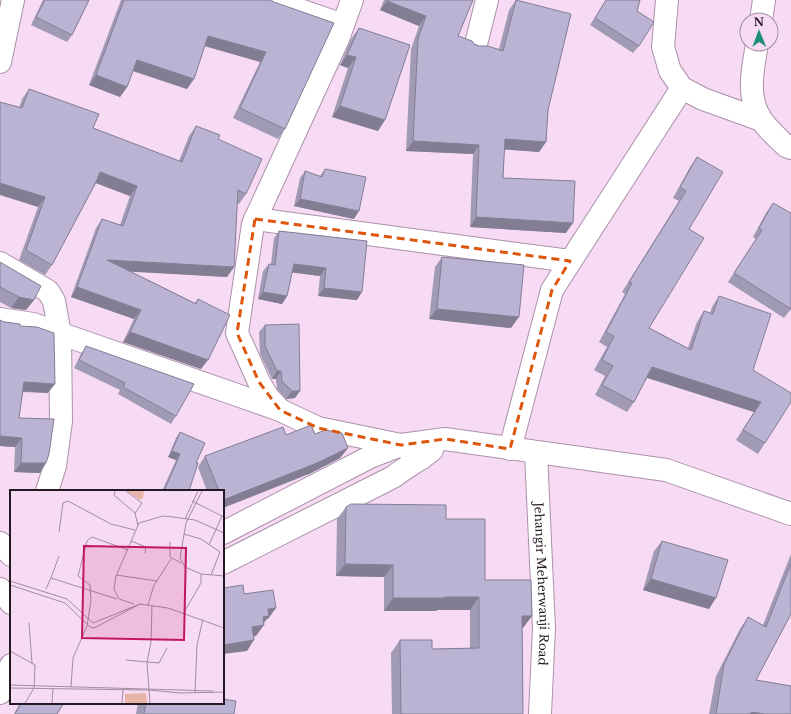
<svg xmlns="http://www.w3.org/2000/svg" width="791" height="714" font-family="'Libre Baskerville',serif">
  <style>
    .lines { fill: none; stroke-linecap: round; stroke-linejoin: round }
    .minor-casing { stroke: #ab91aa; stroke-width: 24 }
    .minor { stroke: #fff; stroke-width: 22 }
    .wall { fill: #a19ab5 }
    .shaded-wall { fill: #837d94 }
    .building { fill: #bbb3d3; stroke: #837d94 }
    .marked { fill: none; stroke: #de560d; stroke-width: 3; stroke-dasharray: 8 5; stroke-linejoin: round }
    .labels { text-anchor: middle; stroke-width: 3; stroke-linejoin: round; paint-order: stroke }
    .street-label { font-size: 12px; fill: #231923; stroke: #f7dbf5 }
    .inset-road { fill: none; stroke: #a28da1; stroke-width: 1 }
    .view { fill: #c2185b; fill-opacity: 0.15; stroke: #c2185b; stroke-width: 2 }
    .inset-edge { fill: none; stroke: #231923; stroke-width: 2 }
  </style>
  <rect width="100%" height="100%" fill="#f7dbf5"/>
  <g class="lines">
    <defs>
      <g id="minor">
        <polyline points="271,0 343,25"/>
        <polyline points="352,0 338,39 253,224 237,333 259,382 267,396 280,410 318,428 401,445 422,458"/>
        <polyline points="667,0 663,47 670,71 682,88 703,99 761,120"/>
        <polyline points="761,20 764,0"/>
        <polyline points="476,44 487,0"/>
        <path d="M 757,44 C 753,68 746,97 761,119 C 767,129 778,138 786,146 L 791,148"/>
        <polyline points="0,62 13,0"/>
        <polyline points="255,219 570,261"/>
        <polyline points="0,263 48,291 54,301 60,334 61,421 55,466 47,491"/>
        <polyline points="0,319 33,324 280,410"/>
        <polyline points="510,449 552,290 682,88"/>
        <path id="s1" d="M 536,453 L 544,628 L 540,714"/>
        <polyline points="223,533 370,457 401,445 445,439 666,470 791,514"/>
        <polyline points="0,543 11,555"/>
        <path d="M 223,563 L 393,477 C 406,467 420,460 432,450"/>
        <polyline points="0,589 11,603"/>
        <polyline points="0,693 11,665"/>
      </g>
    </defs>
    <use href="#minor" class="minor-casing"/>
    <use href="#minor" class="minor"/>
  </g>
  <g class="wall">
    <polygon points="43,0 89,0 72,35 67,42 31,25"/>
    <polygon points="121,0 271,0 285,129 278,139 233,118 260,62 205,46 187,89 133,71 127,87 120,97 89,85"/>
    <polygon points="384,0 473,0 458,36 479,46 499,49 509,10 516,0 548,110 546,142 539,152 504,149 503,178 566,233 470,227 473,154 406,151 411,49 419,26 380,10"/>
    <polygon points="606,0 640,0 637,11 639,46 633,53 590,25"/>
    <polygon points="359,28 378,131 332,117 348,68 340,65 351,39"/>
    <polygon points="29,89 93,128 179,161 189,136 196,126 218,139 246,194 239,204 237,203 234,267 227,277 130,271 195,303 198,299 201,369 123,342 134,319 71,297 96,228 102,219 120,225 130,196 96,183 52,265 45,275 19,260 38,207 19,108 22,99"/>
    <polygon points="697,157 689,229 649,328 688,348 697,322 704,311 710,313 712,307 719,296 753,370 765,443 758,454 736,440 754,412 647,378 634,402 627,412 595,395 605,376 594,370 607,347 599,342 625,294 622,292 679,201 673,198 690,167"/>
    <polygon points="325,169 354,219 294,206 300,178 305,171 320,176"/>
    <polygon points="773,203 791,309 784,318 728,282 756,239 753,237 766,213"/>
    <polygon points="279,231 367,241 357,300 318,296 320,276 292,272 287,296 282,304 258,299 263,271 269,264 271,264 274,238"/>
    <polygon points="442,257 511,328 429,319 435,267"/>
    <polygon points="0,262 34,300 26,310 11,308 0,302"/>
    <polygon points="0,320 4,322 20,326 48,393 22,392 19,418 46,463 40,473 14,472 15,447 0,446"/>
    <polygon points="265,325 295,398 286,399 277,389 276,379 272,379 260,354 259,332"/>
    <polygon points="86,346 176,416 171,424 118,394 120,390 74,368 81,354"/>
    <polygon points="180,432 196,463 189,491 162,491 176,460 168,457 176,438"/>
    <polygon points="315,434 348,448 340,458 309,474 223,491 207,491 198,467 205,456 286,435"/>
    <polygon points="346,507 446,519 485,580 532,616 522,628 523,714 392,714 391,653 400,640 432,649 470,648 470,610 437,610 436,611 384,611 384,577 336,576 337,519"/>
    <polygon points="662,541 709,609 643,590 654,551"/>
    <polygon points="791,554 791,614 756,680 791,686 791,683 791,714 709,714 716,676 740,629 748,617 763,625"/>
    <polygon points="20,703 64,703 57,714 14,714"/>
    <polygon points="138,703 223,703 234,714 136,714"/>
  </g>
  <g class="shaded-wall">
    <polygon points="387,1 426,16 419,26 380,10"/>
    <polygon points="208,36 266,52 260,62 201,45"/>
    <polygon points="347,55 356,57 348,68 340,65"/>
    <polygon points="137,60 194,79 187,89 130,70"/>
    <polygon points="96,75 127,87 120,97 89,85"/>
    <polygon points="340,106 385,120 378,131 332,117"/>
    <polygon points="505,139 546,142 539,152 498,149"/>
    <polygon points="413,141 479,145 473,154 406,151"/>
    <polygon points="100,172 137,186 130,196 93,182"/>
    <polygon points="0,183 45,197 38,207 0,195"/>
    <polygon points="300,199 359,211 354,219 294,206"/>
    <polygon points="476,217 573,223 566,233 470,227"/>
    <polygon points="107,260 234,267 227,277 100,270"/>
    <polygon points="294,264 326,268 320,276 288,272"/>
    <polygon points="77,287 141,310 134,319 71,297"/>
    <polygon points="324,288 362,292 357,300 318,296"/>
    <polygon points="263,292 287,296 282,304 258,299"/>
    <polygon points="19,297 34,300 26,310 11,308"/>
    <polygon points="437,309 519,317 511,328 429,319"/>
    <polygon points="130,332 208,360 201,369 123,342"/>
    <polygon points="652,367 761,402 754,412 645,377"/>
    <polygon points="277,371 281,371 276,379 272,379"/>
    <polygon points="24,382 55,384 48,393 17,391"/>
    <polygon points="292,391 300,391 295,398 286,399"/>
    <polygon points="0,436 22,438 15,447 0,446"/>
    <polygon points="348,448 340,458 309,474 223,508 223,500"/>
    <polygon points="172,451 180,454 176,460 168,457"/>
    <polygon points="21,463 46,463 40,473 14,472"/>
    <polygon points="345,564 393,565 384,577 336,576"/>
    <polygon points="651,579 716,598 709,609 643,590"/>
    <polygon points="479,597 470,610 437,610 436,611 384,611 393,598"/>
    <polygon points="276,608 268,619 267,619 262,625 264,625 256,636 245,638 252,627 268,609"/>
    <polygon points="522,616 532,616 523,628 513,628"/>
    <polygon points="254,640 247,651 223,654 223,645"/>
    <polygon points="751,712 765,714 750,714"/>
  </g>
  <g class="building">
    <polygon points="45,0 89,0 72,35 36,17"/>
    <polygon points="124,0 271,0 274,2 334,23 285,129 240,108 266,52 208,36 194,79 137,60 127,87 96,75"/>
    <polygon points="387,0 473,0 458,36 472,41 474,44 479,46 488,46 503,51 516,0 571,14 548,110 546,142 505,139 503,178 575,181 573,223 476,217 479,145 413,141 418,39 426,16 387,1"/>
    <polygon points="606,0 640,0 637,11 654,22 639,46 595,18"/>
    <polygon points="359,28 410,45 385,120 340,106 356,57 347,55"/>
    <polygon points="29,89 99,114 93,128 182,162 196,126 220,135 218,139 262,159 246,194 238,190 234,267 107,260 196,304 198,299 230,315 208,360 130,332 141,310 77,287 102,219 123,226 137,186 100,172 96,182 52,265 26,250 45,197 0,183 0,102 22,108"/>
    <polygon points="697,157 723,172 689,229 704,238 649,328 691,350 704,311 713,314 719,296 771,314 753,370 791,393 791,402 765,443 743,430 761,402 652,367 634,402 602,385 613,366 602,360 614,336 606,332 632,283 629,282 686,191 680,187"/>
    <polygon points="325,169 366,177 359,211 300,199 305,171 322,177"/>
    <polygon points="773,203 791,213 791,309 734,273 762,230 759,228"/>
    <polygon points="279,231 367,241 362,292 324,288 326,268 294,264 287,296 263,292 269,264 275,265"/>
    <polygon points="442,257 524,265 519,317 437,309"/>
    <polygon points="0,262 41,286 34,300 19,297 0,287"/>
    <polygon points="0,320 4,322 20,324 20,326 37,327 54,333 55,384 24,382 19,418 54,419 49,454 46,463 21,463 22,438 0,436"/>
    <polygon points="299,324 300,391 292,391 282,381 281,371 277,371 265,346 265,325"/>
    <polygon points="86,346 194,384 176,416 123,387 125,383 79,360"/>
    <polygon points="311,425 315,434 325,430 342,433 348,448 317,463 223,500 223,491 219,491 205,456 283,427 286,435"/>
    <polygon points="180,432 205,443 196,463 198,463 189,491 164,491 180,454 172,451"/>
    <polygon points="351,504 446,505 446,519 485,519 485,580 531,580 532,616 522,616 523,714 401,714 400,640 432,640 432,649 479,648 479,597 445,597 445,598 393,598 393,565 345,564 346,507"/>
    <polygon points="662,541 728,560 716,598 651,579"/>
    <polygon points="791,563 791,614 756,680 791,686 791,714 765,714 751,712 751,714 716,714 724,664 748,617 766,627"/>
    <polygon points="243,585 244,594 273,590 276,608 268,609 269,616 263,617 264,625 252,627 254,640 223,645 223,588"/>
    <polygon points="223,699 236,701 234,714 144,714 146,703 223,703"/>
    <polygon points="21,703 64,703 57,714 15,714"/>
  </g>
  <path class="marked" d="M 255,219 L 570,261 L 552,290 L 510,449 L 445,439 L 401,445 L 318,428 L 280,410 L 259,382 L 237,333 Z"/>
  <g class="labels">
    <g class="street-label">
      <text dy="4" stroke="none"><textPath href="#s1" startOffset="131">Jehangir Meherwanji Road</textPath></text>
    </g>
  </g>
  <g transform="translate(10 490)">
    <rect width="214" height="214" fill="#f7dbf5"/>
    <path d="M 117,1 L 134,1 L 133,8 L 130,10 ZM 136,203 L 137,213 L 115,213 L 115,204 Z" fill="#e8b3a8"/>
    <path class="inset-road" d="M 105,1 L 104,5 L 125,23 L 128,36M 116,1 L 132,13 L 125,23M 182,11 L 214,27M 175,29 L 188,1M 49,42 L 53,13 L 58,11 L 101,34 L 125,40M 174,44 L 191,49 L 210,62 L 201,85M 121,51 L 136,57 L 135,63M 160,52 L 160,67 L 171,73M 199,55 L 212,26M 191,84 L 214,86M 106,85 L 147,91M 41,88 L 49,66M 0,91 L 57,109 L 83,133 L 130,114 L 158,118 L 214,138M 0,95 L 55,113 L 80,137 L 84,138 L 130,114M 36,99 L 41,88 L 107,109M 124,114 L 109,109 L 104,99 L 106,86 L 129,33 L 153,26 L 163,27 L 185,30 L 214,43M 138,115 L 144,95 L 161,69M 173,124 L 191,93 L 191,84 L 175,77 L 170,68 L 176,33 L 192,1M 19,133 L 22,173M 0,161 L 25,175 L 24,198 L 15,213M 116,170 L 149,173 L 157,158M 0,195 L 203,201M 61,197 L 63,168 L 77,136 L 81,110 L 80,95 L 68,86 L 77,51 L 82,47 L 118,60M 0,198 L 138,200 L 171,203 L 214,202M 185,203 L 187,155 L 193,129M 42,213 L 43,199M 112,213 L 113,200M 140,213 L 137,173 L 141,152 L 142,116"/>
    <path class="view" d="M 74,56 L 176,58 L 174,150 L 72,148 Z"/>
    <rect width="214" height="214" class="inset-edge"/>
  </g>
  <g transform="translate(759 32) rotate(359)"><circle r="19" fill="#f7dbf5" stroke="#a28da1"/>
  <path d="M0-3L7 15L0 10L-7 15Z" fill="#1e9174"/>
  <text y="-6" font-size="11" font-weight="bold" text-anchor="middle" fill="#231923">N</text>
  </g>
</svg>
